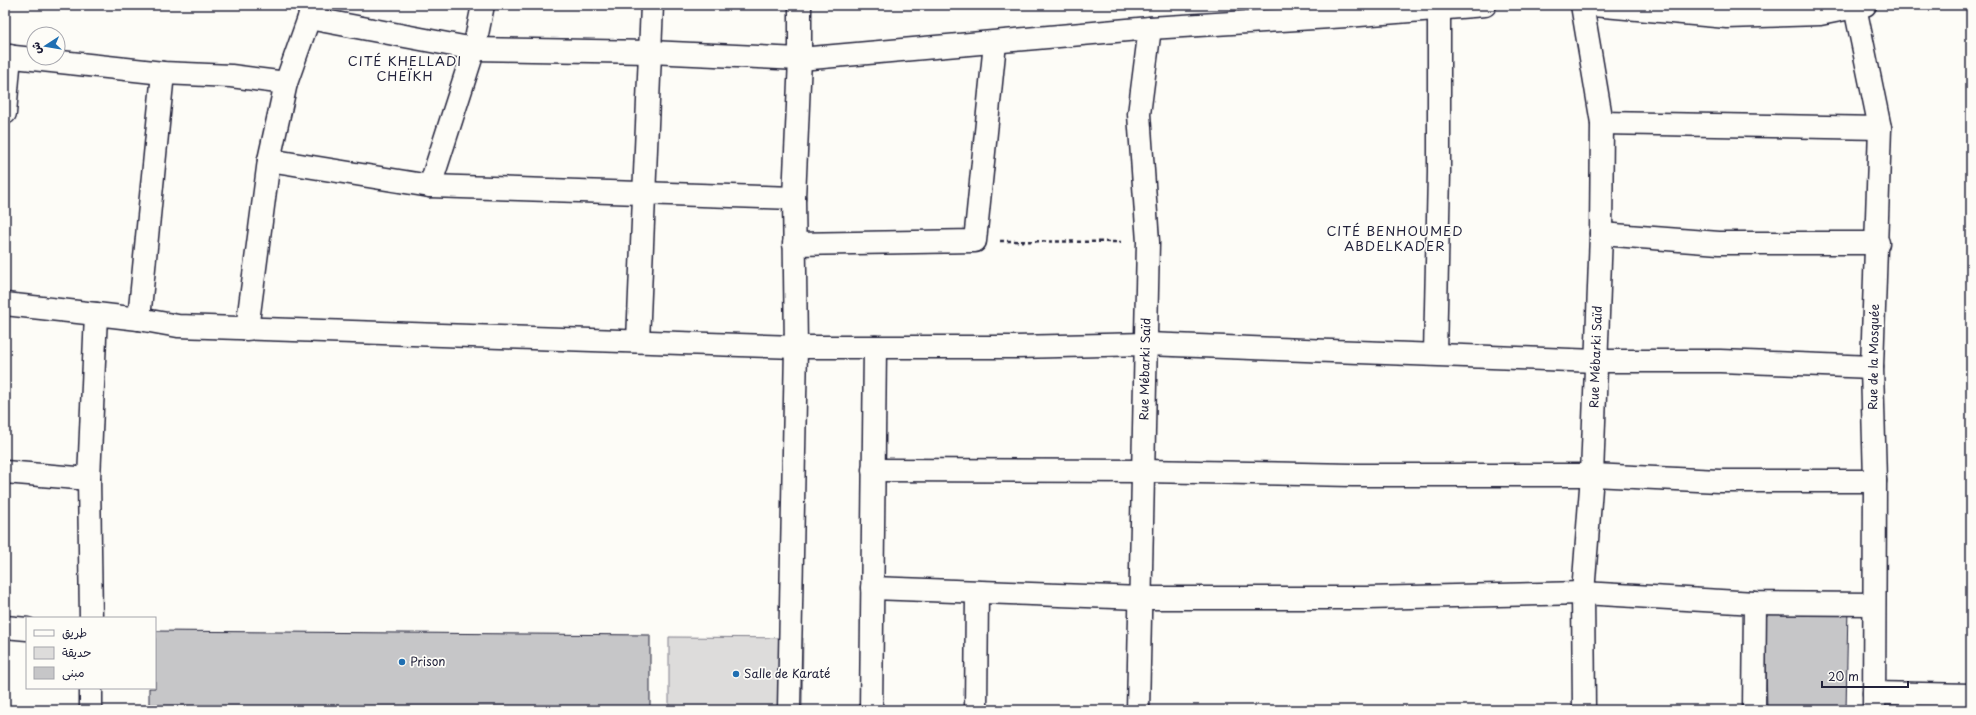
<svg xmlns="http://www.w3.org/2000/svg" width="1976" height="715" font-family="'Playpen Sans','Playpen Sans Arabic',sans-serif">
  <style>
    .green { fill: #dddcdb; stroke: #807f8b }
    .building { fill: #c6c6c8; stroke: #22223b }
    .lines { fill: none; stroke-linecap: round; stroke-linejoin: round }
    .street-casing { stroke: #22223b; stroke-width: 25 }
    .path { stroke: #22223b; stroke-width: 2.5; stroke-dasharray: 4 3; stroke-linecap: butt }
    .street { stroke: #fdfcf7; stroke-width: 22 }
    .poi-dot { fill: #1f6fb2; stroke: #fdfcf7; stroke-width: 1.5 }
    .labels { text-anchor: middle; stroke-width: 3.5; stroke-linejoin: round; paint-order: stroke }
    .street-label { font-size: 12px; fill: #22223b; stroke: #fdfcf7 }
    .poi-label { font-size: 12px; fill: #22223b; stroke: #fdfcf7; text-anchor: start }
    .neighbourhood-label { font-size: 13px; letter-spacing: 1px; fill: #22223b; stroke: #fdfcf7 }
  </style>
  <rect width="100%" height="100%" fill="#fdfcf7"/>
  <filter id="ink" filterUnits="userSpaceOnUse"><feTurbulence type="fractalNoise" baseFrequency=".025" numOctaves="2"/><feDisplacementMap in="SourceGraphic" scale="8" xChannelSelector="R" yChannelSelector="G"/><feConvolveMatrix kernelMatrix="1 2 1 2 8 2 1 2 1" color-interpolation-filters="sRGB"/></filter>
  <g filter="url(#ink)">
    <polygon class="green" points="669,637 803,638 802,710 669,710"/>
    <g class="building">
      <polygon points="1848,607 1846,710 1767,710 1765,610"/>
      <polygon points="155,631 650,635 650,710 149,710 149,688 155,688"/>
    </g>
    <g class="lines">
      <defs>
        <g id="street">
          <polyline points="1582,5 1602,123 1601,234 1592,475 1583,593 1584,710"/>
          <polyline points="1593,5 1727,17 1820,14 1865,5"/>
          <polyline points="1855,7 1880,128 1872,367 1875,481 1874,710"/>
          <polyline points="309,18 474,49 650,52 800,59 1150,28 1347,16 1485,5"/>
          <polyline points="5,56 163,73 231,76 286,83"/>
          <polyline points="5,113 10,56"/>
          <polyline points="1602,123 1880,128"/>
          <polyline points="269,160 430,186 794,198"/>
          <polyline points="430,186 474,49 483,5"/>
          <polyline points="1601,234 1719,243 1878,243"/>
          <polyline points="794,244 975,241 995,43"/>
          <polyline points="5,304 96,314"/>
          <polyline points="139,319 163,73"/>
          <polyline points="247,329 269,160 286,83 309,18 312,5"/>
          <polyline points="638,341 652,5"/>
          <polyline points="1435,354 1439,173 1439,8"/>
          <polyline points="873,470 1144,471 1352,475 1592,475 1719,481 1875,481"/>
          <polyline points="5,472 89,479"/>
          <polyline points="872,588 1141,598 1367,598 1583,593 1755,603 1874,604"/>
          <polyline points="91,618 89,479 96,314 139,319 178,326 796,347 1016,347 1147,344 1596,361 1720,361 1872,367"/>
          <polyline points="5,627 27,629"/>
          <polyline points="1874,693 1971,695"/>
          <polyline points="91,710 91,688"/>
          <polyline points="789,710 796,347 794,198 800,59 800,5"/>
          <polyline points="871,710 875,347"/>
          <polyline points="976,710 977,593"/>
          <path id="s1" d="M 1138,710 L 1148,242 L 1139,114 L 1150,28"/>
          <polyline points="1754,710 1755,603"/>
        </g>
      </defs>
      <use href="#street" class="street-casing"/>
      <polyline class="path" points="1000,241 1121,242"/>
      <use href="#street" class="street"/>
    </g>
  </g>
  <g class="poi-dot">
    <circle cx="402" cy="662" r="4"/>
    <circle cx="736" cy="674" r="4"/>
  </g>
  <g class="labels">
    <g class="street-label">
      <text transform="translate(1596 357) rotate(-88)" y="4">Rue Mébarki Saïd</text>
      <text transform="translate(1874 357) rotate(-89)" y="4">Rue de la Mosquée</text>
      <text dy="4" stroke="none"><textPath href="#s1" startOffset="341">Rue Mébarki Saïd</textPath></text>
    </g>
    <g class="poi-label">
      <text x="410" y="666">Prison</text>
      <text x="744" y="678">Salle de Karaté</text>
    </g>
    <g class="neighbourhood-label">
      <text x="405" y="66">CITÉ KHELLADI<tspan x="405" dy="15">CHEÏKH</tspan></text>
      <text x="1395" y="236">CITÉ BENHOUMED<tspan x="1395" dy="15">ABDELKADER</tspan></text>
    </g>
  </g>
  <rect width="1976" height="715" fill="none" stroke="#fdfcf7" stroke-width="20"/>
  <rect x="10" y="10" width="1956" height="695" fill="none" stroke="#22223b" stroke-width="1.5" filter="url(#ink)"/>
  <rect x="26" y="617" width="130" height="72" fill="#fdfcf7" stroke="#a5a5ac"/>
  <rect x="34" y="630" width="20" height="6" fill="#fdfcf7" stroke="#a5a5ac"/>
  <text x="62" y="637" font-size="12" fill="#22223b">طريق</text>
  <rect x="34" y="647" width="20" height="12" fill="#dddcdb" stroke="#a5a5ac"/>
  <text x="62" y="657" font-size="12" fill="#22223b">حديقة</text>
  <rect x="34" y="667" width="20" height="12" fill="#c6c6c8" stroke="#a5a5ac"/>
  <text x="62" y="677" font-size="12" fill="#22223b">مبنى</text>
  <g transform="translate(46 46) rotate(258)"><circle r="19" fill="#fdfcf7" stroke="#a5a5ac"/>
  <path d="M0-3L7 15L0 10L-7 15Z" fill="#1f6fb2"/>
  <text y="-6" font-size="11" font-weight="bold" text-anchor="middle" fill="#22223b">ش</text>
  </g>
  <path d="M1822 681v6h86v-6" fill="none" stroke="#22223b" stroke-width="2"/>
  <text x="1828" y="681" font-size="12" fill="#22223b" stroke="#fdfcf7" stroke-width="3" paint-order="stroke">20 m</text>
</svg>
